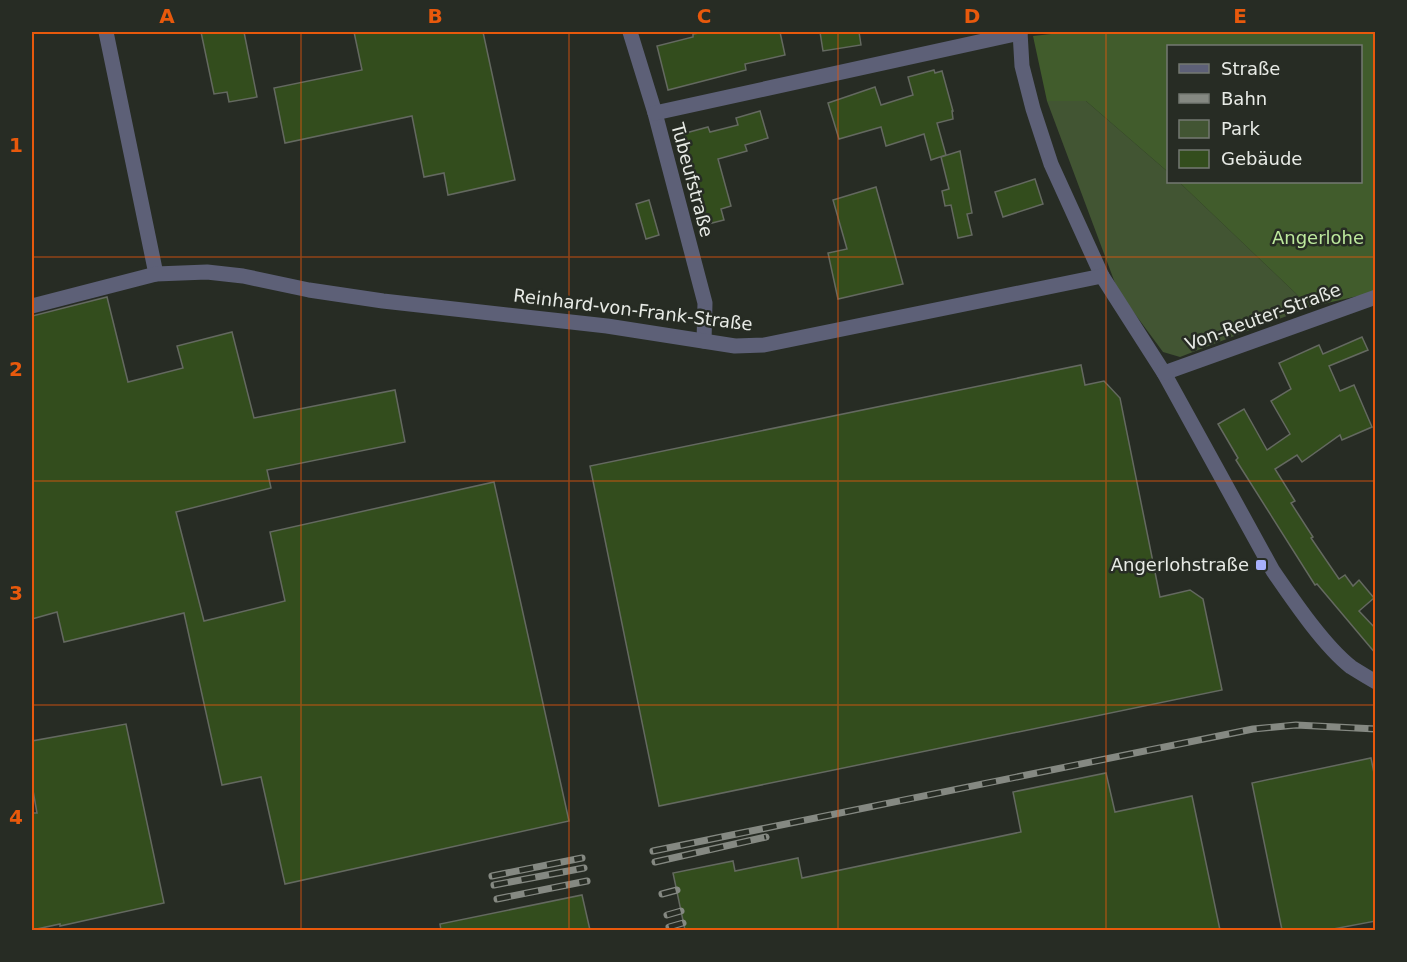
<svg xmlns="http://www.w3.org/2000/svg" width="1407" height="962" font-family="'DejaVu Sans',sans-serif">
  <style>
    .green { fill: #425533 }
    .forest { fill: #415c2c }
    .building { fill: #334d1d; stroke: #646960; stroke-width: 1.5 }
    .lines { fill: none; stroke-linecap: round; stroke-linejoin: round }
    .minor { stroke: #5d6077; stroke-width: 15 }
    .rail-casing { stroke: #858982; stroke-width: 7 }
    .rail { stroke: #272c24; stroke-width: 4.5; stroke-dasharray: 14; stroke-linecap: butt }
    .grid { fill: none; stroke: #e8590c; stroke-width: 1.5; stroke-opacity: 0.55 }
    .poi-dot { fill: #a8b0fc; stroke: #272c24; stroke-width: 2 }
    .labels { text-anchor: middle; stroke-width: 5; stroke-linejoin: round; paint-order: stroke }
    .street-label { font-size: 18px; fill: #e8ebe6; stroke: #272c24 }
    .park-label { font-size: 18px; fill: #bde99d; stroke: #272c24 }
    .poi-label { font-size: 18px; fill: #e8ebe6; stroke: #272c24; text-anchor: end }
    .neatline { fill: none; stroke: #e8590c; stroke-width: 2 }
    .grid-label { font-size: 20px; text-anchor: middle; font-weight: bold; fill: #e8590c }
  </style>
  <rect width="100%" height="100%" fill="#272c24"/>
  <polygon class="green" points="1047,101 1086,101 1168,172 1168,182 1179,182 1310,307 1180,357 1163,352 1118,291"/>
  <polygon class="forest" points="1069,32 1375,32 1375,292 1310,307 1179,182 1360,182 1360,46 1168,46 1168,172 1086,101 1047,101 1033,36"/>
  <g class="building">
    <polygon points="201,32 244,32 257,97 229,102 227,92 214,94"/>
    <polygon points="354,32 483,32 515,180 448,195 444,173 424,177 412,116 285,143 274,88 362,70"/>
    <polygon points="704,32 780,32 785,55 745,64 746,70 668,90 657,46 693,37 693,34"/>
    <polygon points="820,32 859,32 861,45 823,51"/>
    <polygon points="934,70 935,73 942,71 953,111 952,111 953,119 937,123 946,155 931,160 924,134 886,146 881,127 839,139 828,103 875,87 881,105 913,95 908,77"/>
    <polygon points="760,111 768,138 745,145 747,151 718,159 731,206 721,209 724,220 708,224 682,134 708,127 710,132 738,125 736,118"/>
    <polygon points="960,151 972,213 967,214 972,235 958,238 951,205 945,206 942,191 949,189 941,157"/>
    <polygon points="1035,179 1043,204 1003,217 995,192"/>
    <polygon points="876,187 903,284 838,299 828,253 847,249 833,200"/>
    <polygon points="649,200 659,235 646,239 636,204"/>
    <polygon points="107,297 128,382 183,368 177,346 232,332 254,418 395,390 405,442 267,470 271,488 176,512 204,621 285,601 270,532 494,482 569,821 285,884 261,777 222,785 184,613 64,642 57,612 32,619 32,316"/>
    <polygon points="1362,337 1368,350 1329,366 1340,391 1354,385 1372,427 1342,440 1340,435 1302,462 1297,455 1275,469 1295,501 1291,503 1313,537 1311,538 1339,579 1345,575 1353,586 1359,580 1374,598 1359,611 1376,629 1376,654 1317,584 1315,585 1236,460 1238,458 1218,424 1244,409 1267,450 1290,434 1271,401 1291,389 1279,363 1319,345 1323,354"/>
    <polygon points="1081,365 1085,385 1104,381 1120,398 1160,597 1190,590 1203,599 1222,690 659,806 590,466"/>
    <polygon points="126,724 164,903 60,926 60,924 32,930 32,813 37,813 32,785 32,741"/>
    <polygon points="1371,758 1376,783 1376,921 1328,930 1282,930 1252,783"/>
    <polygon points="1106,773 1115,812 1192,796 1220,930 685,930 673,873 733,861 735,871 798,858 802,878 1021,832 1013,792"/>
    <polygon points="582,895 590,930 441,930 440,924"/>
  </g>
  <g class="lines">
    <g class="minor">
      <polyline points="106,32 156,274"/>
      <polyline points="630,32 655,113 705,303 704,341"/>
      <path d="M 1020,32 L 1022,66 L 1033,109 L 1051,164 L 1102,276 L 1164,373 L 1273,571 C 1293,600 1324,646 1351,667 C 1359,672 1367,677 1376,682"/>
      <polyline points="655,113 1020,33"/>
      <polyline points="32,306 156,274 207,272 243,276 309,290 383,301 607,326 735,346 764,345 1102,276"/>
      <polyline points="1164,373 1376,297"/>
    </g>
    <defs>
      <g id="rail">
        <polyline points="653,851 1253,729 1296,725 1376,729"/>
        <polyline points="655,862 766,837"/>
        <polyline points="492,876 582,858"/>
        <polyline points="494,885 584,868"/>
        <polyline points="662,894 677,890"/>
        <polyline points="497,899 587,881"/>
        <polyline points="667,915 681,911"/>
        <polyline points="669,927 683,923"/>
      </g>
    </defs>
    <use href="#rail" class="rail-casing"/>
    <use href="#rail" class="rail"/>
  </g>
  <path class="grid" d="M 301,32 L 301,930M 569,32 L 569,930M 838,32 L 838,930M 1106,32 L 1106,930M 32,257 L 1376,257M 32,481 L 1376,481M 32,705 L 1376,705"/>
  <rect class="poi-dot" x="1255" y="559" width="12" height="12" rx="3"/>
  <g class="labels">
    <g class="street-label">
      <text transform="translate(692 180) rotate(75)" y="6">Tubeufstraße</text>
      <text transform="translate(633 310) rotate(7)" y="6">Reinhard-von-Frank-Straße</text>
      <text transform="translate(1263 317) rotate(-20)" y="6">Von-Reuter-Straße</text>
    </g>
    <g class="park-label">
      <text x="1318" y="244">Angerlohe</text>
    </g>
    <g class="poi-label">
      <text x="1249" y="571">Angerlohstraße</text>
    </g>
  </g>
  <rect width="1407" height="962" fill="none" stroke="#272c24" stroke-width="66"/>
  <rect x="1167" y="45" width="195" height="138" fill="#272c24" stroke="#747872" stroke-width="1.5"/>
  <rect x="1179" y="64" width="30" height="9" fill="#5d6077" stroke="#747872" stroke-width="1.5"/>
  <text x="1221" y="75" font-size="18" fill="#e8ebe6">Straße</text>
  <rect x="1179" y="94" width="30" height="9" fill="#858982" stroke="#747872" stroke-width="1.5"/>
  <text x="1221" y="105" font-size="18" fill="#e8ebe6">Bahn</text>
  <rect x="1179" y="120" width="30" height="18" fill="#425533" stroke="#747872" stroke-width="1.5"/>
  <text x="1221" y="135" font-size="18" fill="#e8ebe6">Park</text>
  <rect x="1179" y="150" width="30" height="18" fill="#334d1d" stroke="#747872" stroke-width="1.5"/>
  <text x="1221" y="165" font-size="18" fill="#e8ebe6">Gebäude</text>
  <rect x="33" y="33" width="1341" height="896" class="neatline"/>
  <g class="grid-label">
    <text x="167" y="23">A</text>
    <text x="435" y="23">B</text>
    <text x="704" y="23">C</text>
    <text x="972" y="23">D</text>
    <text x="1240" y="23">E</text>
    <text x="16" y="152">1</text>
    <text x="16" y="376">2</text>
    <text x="16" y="600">3</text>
    <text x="16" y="824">4</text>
  </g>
</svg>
